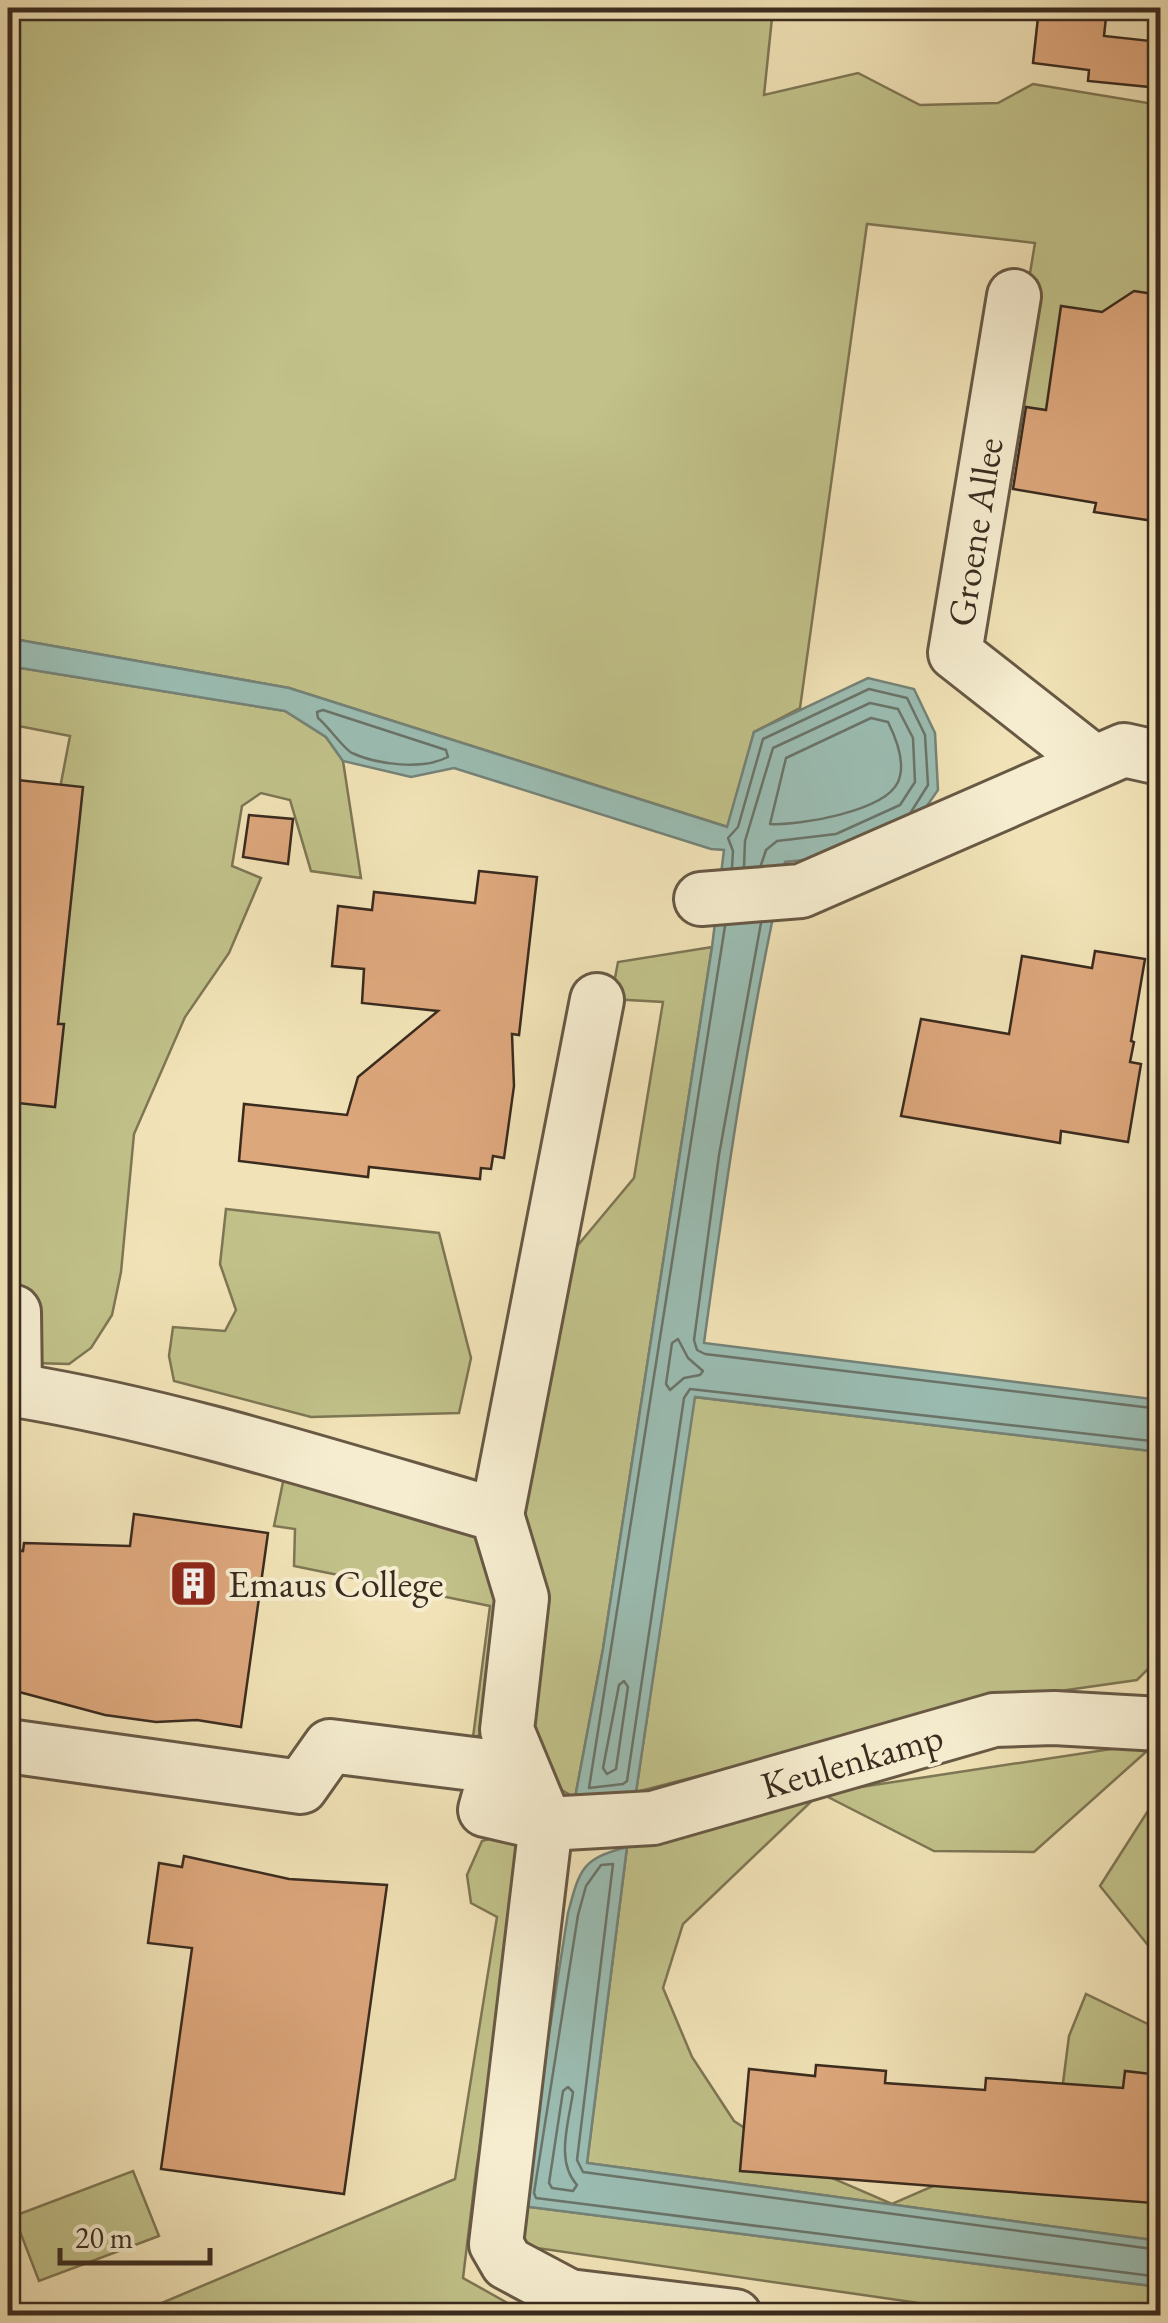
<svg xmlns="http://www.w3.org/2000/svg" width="1168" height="2323" font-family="'EB Garamond',serif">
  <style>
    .green { fill: #c1c189; stroke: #7e7654; stroke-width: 2.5 }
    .water { fill: #9bbdb3; stroke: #748378; stroke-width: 2.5 }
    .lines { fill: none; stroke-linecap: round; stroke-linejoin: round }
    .shore { stroke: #6a7469; stroke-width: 2.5 }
    .building { fill: #dda77c; stroke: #3a2b1f; stroke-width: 2.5 }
    .street-casing { stroke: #685945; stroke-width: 58 }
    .street { stroke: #f6edd0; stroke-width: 52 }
    .labels { text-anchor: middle; stroke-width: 8; stroke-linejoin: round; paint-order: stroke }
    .street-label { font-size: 38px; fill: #3a2b1f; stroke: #f6edd0 }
    .poi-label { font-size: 38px; fill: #3a2b1f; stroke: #f6edd0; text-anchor: start }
  </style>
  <rect width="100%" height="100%" fill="#f1e3b7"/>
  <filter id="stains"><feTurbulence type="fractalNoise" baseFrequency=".002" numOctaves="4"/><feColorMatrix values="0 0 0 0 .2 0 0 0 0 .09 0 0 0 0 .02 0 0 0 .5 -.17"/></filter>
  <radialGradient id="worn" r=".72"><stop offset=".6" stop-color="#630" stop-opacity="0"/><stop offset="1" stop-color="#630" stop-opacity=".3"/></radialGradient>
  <g class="green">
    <polygon points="8,8 773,8 764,95 858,73 920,105 998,103 1033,84 1160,105 1160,325 1070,314 1041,448 1002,442 1035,243 867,224 800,708 754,732 728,827 289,688 8,638"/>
    <polygon points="8,666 285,711 326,737 343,761 361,878 311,871 290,800 261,793 242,806 232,866 261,878 229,953 185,1017 134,1134 121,1272 112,1315 91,1348 69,1364 32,1363 8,1295 8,1184 57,804 70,736 8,724"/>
    <polygon points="712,947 603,1649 575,1798 542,1778 523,1720 520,1537 563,1263 634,1178 663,1002 611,999 618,962"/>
    <polygon points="226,1209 439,1233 471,1358 459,1413 311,1417 174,1381 169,1356 173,1327 225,1331 236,1310 220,1264"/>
    <polygon points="694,1397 1160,1452 1160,1657 1137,1680 990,1701 636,1792"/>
    <polygon points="284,1477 481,1528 508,1609 489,1733 473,1737 490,1606 294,1566 295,1529 274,1526"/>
    <polygon points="1157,1742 1034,1852 934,1851 820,1793 683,1924 663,1988 692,2057 734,2121 804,2166 892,2204 1025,2146 1063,2083 1069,2036 1086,1994 1160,2030 1160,2241 587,2163 627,1847 821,1793"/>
    <polygon points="1160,1792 1160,1948 1151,1949 1100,1886"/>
    <polygon points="503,1835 517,1836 526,1853 476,2171 463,2278 513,2306 504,2316 131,2316 455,2179 497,1917 471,1903 467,1875 482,1841"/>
    <polygon points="133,2171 159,2236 39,2281 14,2216"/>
    <polygon points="522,2206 1160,2287 1160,2315 1002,2315 516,2245"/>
  </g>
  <g class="water">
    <path d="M 8,638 L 289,688 L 727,827 L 754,732 L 868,678 L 914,689 L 935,733 L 938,790 L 915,823 L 842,856 L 785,862 C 749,1021 726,1182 704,1343 L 1160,1400 L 1160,1452 L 695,1397 L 636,1792 L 590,1800 L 575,1798 L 603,1649 L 712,947 L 724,850 L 711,849 L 454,768 L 411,777 L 343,761 L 326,737 L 285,711 L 8,666 Z"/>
    <path d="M 627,1847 L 587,2163 L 1160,2241 L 1160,2287 L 522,2206 L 568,1913 C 580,1868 582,1859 627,1847 Z"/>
  </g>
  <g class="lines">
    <g class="shore">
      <path d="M 323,710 L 446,750 L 448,757 C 423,770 378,765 352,753 C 343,748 328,726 318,718 L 317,712 Z"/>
      <path d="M 871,718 L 888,722 C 896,738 906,764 898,782 C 885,811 799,826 770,824 L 786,758 Z"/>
      <polyline points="744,867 745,841 773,748 870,703 898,709 913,738 915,782 900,805 836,834 777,841 766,850 761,865"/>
      <polyline points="732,868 733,851 728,838 738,827 763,739 869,689 907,698 925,735 928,785 911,812"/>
      <polyline points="761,923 719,1155 694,1340 697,1350 705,1354 1160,1409"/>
      <polyline points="725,926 589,1788 623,1784 627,1781 684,1398 690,1389 1160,1442"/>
      <polygon points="678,1339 688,1358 703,1371 700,1375 684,1378 670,1390 666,1384 672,1343"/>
      <polygon points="624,1681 628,1687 616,1769 607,1774 603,1768 619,1685"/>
      <path d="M 568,2087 L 573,2092 C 569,2122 555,2161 577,2185 L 573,2191 L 552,2188 L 549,2183 L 563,2091 Z"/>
      <polyline points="1160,2250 583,2172 577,2160 613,1864 601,1865 586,1886 578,1915 534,2193 536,2198 1160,2277"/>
    </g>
  </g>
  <g class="building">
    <polygon points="1039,8 1107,8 1104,36 1160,42 1160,88 1088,81 1089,70 1033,63"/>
    <polygon points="1134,291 1160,295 1160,522 1094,512 1096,503 1013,489 1026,407 1046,410 1061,306 1102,312"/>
    <polygon points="8,779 83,787 58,1024 64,1024 55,1107 8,1102"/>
    <polygon points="249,815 293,819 288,864 243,857"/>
    <polygon points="479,871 537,877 519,1035 512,1034 514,1086 504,1158 493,1156 491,1169 481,1168 480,1179 369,1167 368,1177 239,1161 244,1104 347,1115 358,1077 438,1011 362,1003 364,969 332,966 338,906 372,910 374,892 475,903"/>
    <polygon points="1095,951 1145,959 1131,1041 1134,1042 1130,1062 1141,1064 1128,1142 1061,1131 1060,1143 901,1116 921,1019 1009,1034 1022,956 1092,968"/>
    <polygon points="134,1514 268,1533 241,1727 197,1720 156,1722 105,1715 8,1689 8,1549 23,1551 24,1543 130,1546"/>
    <polygon points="184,1856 289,1879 387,1885 344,2194 161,2169 192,1948 148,1943 159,1863 182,1867"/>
    <polygon points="816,2065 886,2071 885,2083 985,2090 986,2078 1123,2088 1125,2071 1160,2075 1160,2176 1154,2176 1153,2203 740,2171 749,2069 815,2076"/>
  </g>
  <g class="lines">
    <defs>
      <g id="street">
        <polyline points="1014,296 955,653 1094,762"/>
        <polyline points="701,899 801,891 1124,750 1160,758"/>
        <polyline points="8,1310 14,1312 15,1390"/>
        <path d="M 8,1393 L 15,1390 C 178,1417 338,1469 497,1515 L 522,1598 L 507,1730 L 546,1824 L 496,2244 L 507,2263 L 569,2296"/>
        <polyline points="497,1515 597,1000"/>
        <polyline points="8,1746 301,1787 330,1746 497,1767 485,1810 546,1824 653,1818 994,1720 1054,1718 1160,1724"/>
        <polyline points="550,2316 569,2296 735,2316"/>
      </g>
    </defs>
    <use href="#street" class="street-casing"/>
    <use href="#street" class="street"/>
  </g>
  <defs>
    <symbol id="building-square" viewBox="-11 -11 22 22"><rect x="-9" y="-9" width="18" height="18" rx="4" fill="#8f2418" stroke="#f6edd0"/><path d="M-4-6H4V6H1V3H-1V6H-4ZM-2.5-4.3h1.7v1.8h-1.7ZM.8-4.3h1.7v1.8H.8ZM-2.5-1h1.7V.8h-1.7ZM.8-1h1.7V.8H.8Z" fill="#fff"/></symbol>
  </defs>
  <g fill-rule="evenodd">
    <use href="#building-square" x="166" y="1556" width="55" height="55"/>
  </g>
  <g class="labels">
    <g class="street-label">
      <text transform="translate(975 532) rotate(-81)" y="13">Groene Allee</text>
      <text transform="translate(852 1761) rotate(-16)" y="13">Keulenkamp</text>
    </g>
    <g class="poi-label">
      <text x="228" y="1597">Emaus College</text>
    </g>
  </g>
  <rect width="1168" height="2323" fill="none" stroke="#f1e3b7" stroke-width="40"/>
  <rect x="10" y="10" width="1148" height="2303" fill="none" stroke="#3a2b1f" stroke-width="5"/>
  <rect x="20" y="20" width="1128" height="2283" fill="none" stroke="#3a2b1f" stroke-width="2.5"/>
  <path d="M60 2248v15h150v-15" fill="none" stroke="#3a2b1f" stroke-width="5"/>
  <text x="75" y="2248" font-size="30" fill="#3a2b1f" stroke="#f6edd0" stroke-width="8" paint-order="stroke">20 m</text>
  <rect width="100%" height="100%" filter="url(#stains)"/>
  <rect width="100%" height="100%" fill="url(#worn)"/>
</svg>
